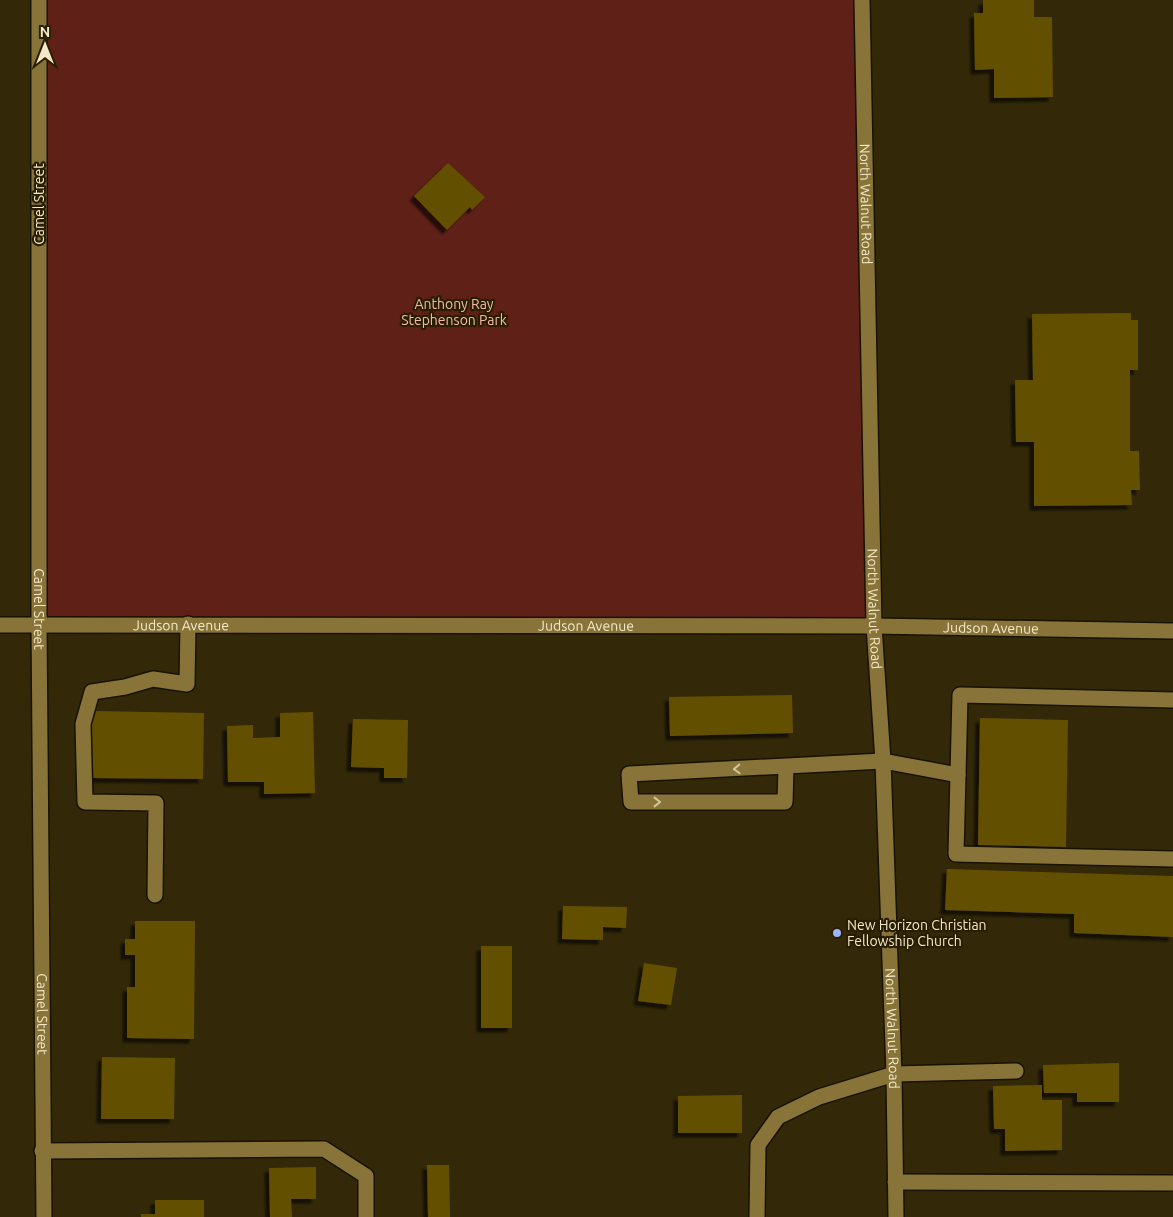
<svg xmlns="http://www.w3.org/2000/svg" width="1173" height="1217" font-family="Ubuntu,sans-serif">
  <style>
    .green { fill: #5f2017 }
    .building { fill: #644f02; filter: url(#shadow) }
    .lines { fill: none; stroke-linecap: round; stroke-linejoin: round }
    .service-casing { stroke: #181202; stroke-width: 18 }
    .minor-casing { stroke: #181202; stroke-width: 18 }
    .tertiary-casing { stroke: #181202; stroke-width: 18 }
    .service { stroke: #887438; stroke-width: 15 }
    .minor { stroke: #887438; stroke-width: 15 }
    .tertiary { stroke: #887438; stroke-width: 15 }
    .oneway { stroke: #d3c59e }
    .poi-dot { fill: #9eb4fd; stroke: #291f00; stroke-width: 2 }
    .labels { text-anchor: middle; stroke-width: 4.5; stroke-linejoin: round; paint-order: stroke }
    .street-label { font-size: 14px; fill: #f3e8ca; stroke: #291f00 }
    .park-label { font-size: 14px; fill: #f4b9ae; stroke: #291f00 }
    .poi-label { font-size: 14px; fill: #f3e8ca; stroke: #291f00; text-anchor: start }
  </style>
  <defs>
    <filter id="shadow"><feDropShadow dx="-4.5" dy="4.5" stdDeviation="1" flood-color="#0009"/></filter>
  </defs>
  <rect width="100%" height="100%" fill="#332908"/>
  <polygon class="green" points="38,0 864,0 874,626 39,625"/>
  <g class="building">
    <polygon points="983,0 1034,0 1034,17 1052,17 1053,97 994,98 994,69 975,70 974,13 983,13"/>
    <polygon points="448,163 485,197 472,210 470,207 447,230 414,196"/>
    <polygon points="1131,313 1131,320 1138,320 1138,370 1130,370 1130,451 1139,451 1140,490 1131,490 1132,505 1034,506 1034,442 1016,442 1015,380 1033,380 1032,314"/>
    <polygon points="792,695 793,733 670,736 669,697"/>
    <polygon points="92,711 204,713 203,779 92,778"/>
    <polygon points="313,712 315,793 264,794 264,782 228,782 227,726 253,725 253,738 280,737 280,713"/>
    <polygon points="980,718 1068,720 1066,847 978,845"/>
    <polygon points="353,719 408,720 407,778 384,778 384,768 351,767"/>
    <polygon points="947,869 1173,876 1173,937 1074,933 1074,914 945,910"/>
    <polygon points="563,906 627,907 626,928 603,927 603,940 562,939"/>
    <polygon points="135,921 195,921 194,1039 127,1038 127,987 135,987 135,955 125,955 125,939 135,939"/>
    <rect x="481" y="946" width="31" height="82"/>
    <polygon points="644,963 677,968 671,1005 638,1001"/>
    <polygon points="102,1057 175,1058 174,1119 101,1119"/>
    <polygon points="1119,1063 1119,1102 1077,1102 1077,1093 1044,1093 1043,1065"/>
    <polygon points="1042,1085 1042,1100 1062,1100 1062,1150 1005,1151 1005,1129 994,1129 993,1086"/>
    <polygon points="742,1095 742,1133 678,1133 678,1096"/>
    <polygon points="427,1165 449,1165 450,1217 428,1217"/>
    <polygon points="316,1167 316,1199 291,1199 292,1217 270,1217 269,1168"/>
    <polygon points="155,1200 204,1200 204,1217 141,1217 141,1214 155,1214"/>
  </g>
  <g class="lines">
    <defs>
      <g id="service">
        <polyline points="1173,700 960,695 956,854 1173,859"/>
        <polyline points="786,767 785,802 631,802 629,774 883,761 958,775"/>
        <polyline points="155,895 156,803 85,802 83,724 92,692 125,687 153,679 187,684 188,624"/>
        <polyline points="42,1151 324,1149 366,1176 366,1217"/>
        <polyline points="895,1182 1173,1183"/>
        <polyline points="757,1217 758,1145 778,1117 819,1097 894,1074 1016,1071"/>
      </g>
      <g id="minor">
        <path id="s1" d="M 39,0 L 39,625 L 44,1217"/>
      </g>
      <g id="tertiary">
        <path id="s2" d="M 862,0 L 874,626 L 883,761 L 894,1074 L 896,1217"/>
        <path id="s3" d="M 0,625 L 874,626 L 1173,631"/>
      </g>
    </defs>
    <use href="#service" class="service-casing"/>
    <use href="#minor" class="minor-casing"/>
    <use href="#tertiary" class="tertiary-casing"/>
    <use href="#service" class="service"/>
    <use href="#minor" class="minor"/>
    <use href="#tertiary" class="tertiary"/>
  </g>
  <defs><path id="oneway-chevron" d="M-2-3.5L2.5 0L-2 3.5" fill="none" stroke-width="1.6" stroke-linecap="round" stroke-linejoin="round" transform="scale(1.25)"/></defs>
  <g class="oneway">
    <use href="#oneway-chevron" transform="translate(737 769) rotate(178)"/>
    <use href="#oneway-chevron" transform="translate(657 802)"/>
  </g>
  <circle class="poi-dot" cx="837" cy="933" r="5"/>
  <g class="labels">
    <g class="street-label">
      <text transform="translate(39 204) rotate(-90)" y="5">Camel Street</text>
      <text dy="5" stroke="none"><textPath href="#s2" startOffset="204">North Walnut Road</textPath></text>
      <text dy="5" stroke="none"><textPath href="#s1" startOffset="609">Camel Street</textPath></text>
      <text dy="5" stroke="none"><textPath href="#s2" startOffset="609">North Walnut Road</textPath></text>
      <text dy="5" stroke="none"><textPath href="#s3" startOffset="181">Judson Avenue</textPath></text>
      <text dy="5" stroke="none"><textPath href="#s3" startOffset="586">Judson Avenue</textPath></text>
      <text dy="5" stroke="none"><textPath href="#s3" startOffset="991">Judson Avenue</textPath></text>
      <text dy="5" stroke="none"><textPath href="#s1" startOffset="1014">Camel Street</textPath></text>
      <text dy="5" stroke="none"><textPath href="#s2" startOffset="1029">North Walnut Road</textPath></text>
    </g>
    <g class="park-label">
      <text x="454" y="309">Anthony Ray<tspan x="454" dy="16">Stephenson Park</tspan></text>
    </g>
    <g class="poi-label">
      <text x="847" y="930">New Horizon Christian<tspan x="847" dy="16">Fellowship Church</tspan></text>
    </g>
  </g>
  <g transform="translate(45 45)" stroke="#291f00" stroke-width="4" paint-order="stroke">
  <path d="M0-4L9 19L0 12L-9 19Z" fill="#f3e8ca"/>
  <text y="-8" font-size="14" font-weight="bold" text-anchor="middle" fill="#f3e8ca">N</text>
  </g>
</svg>
